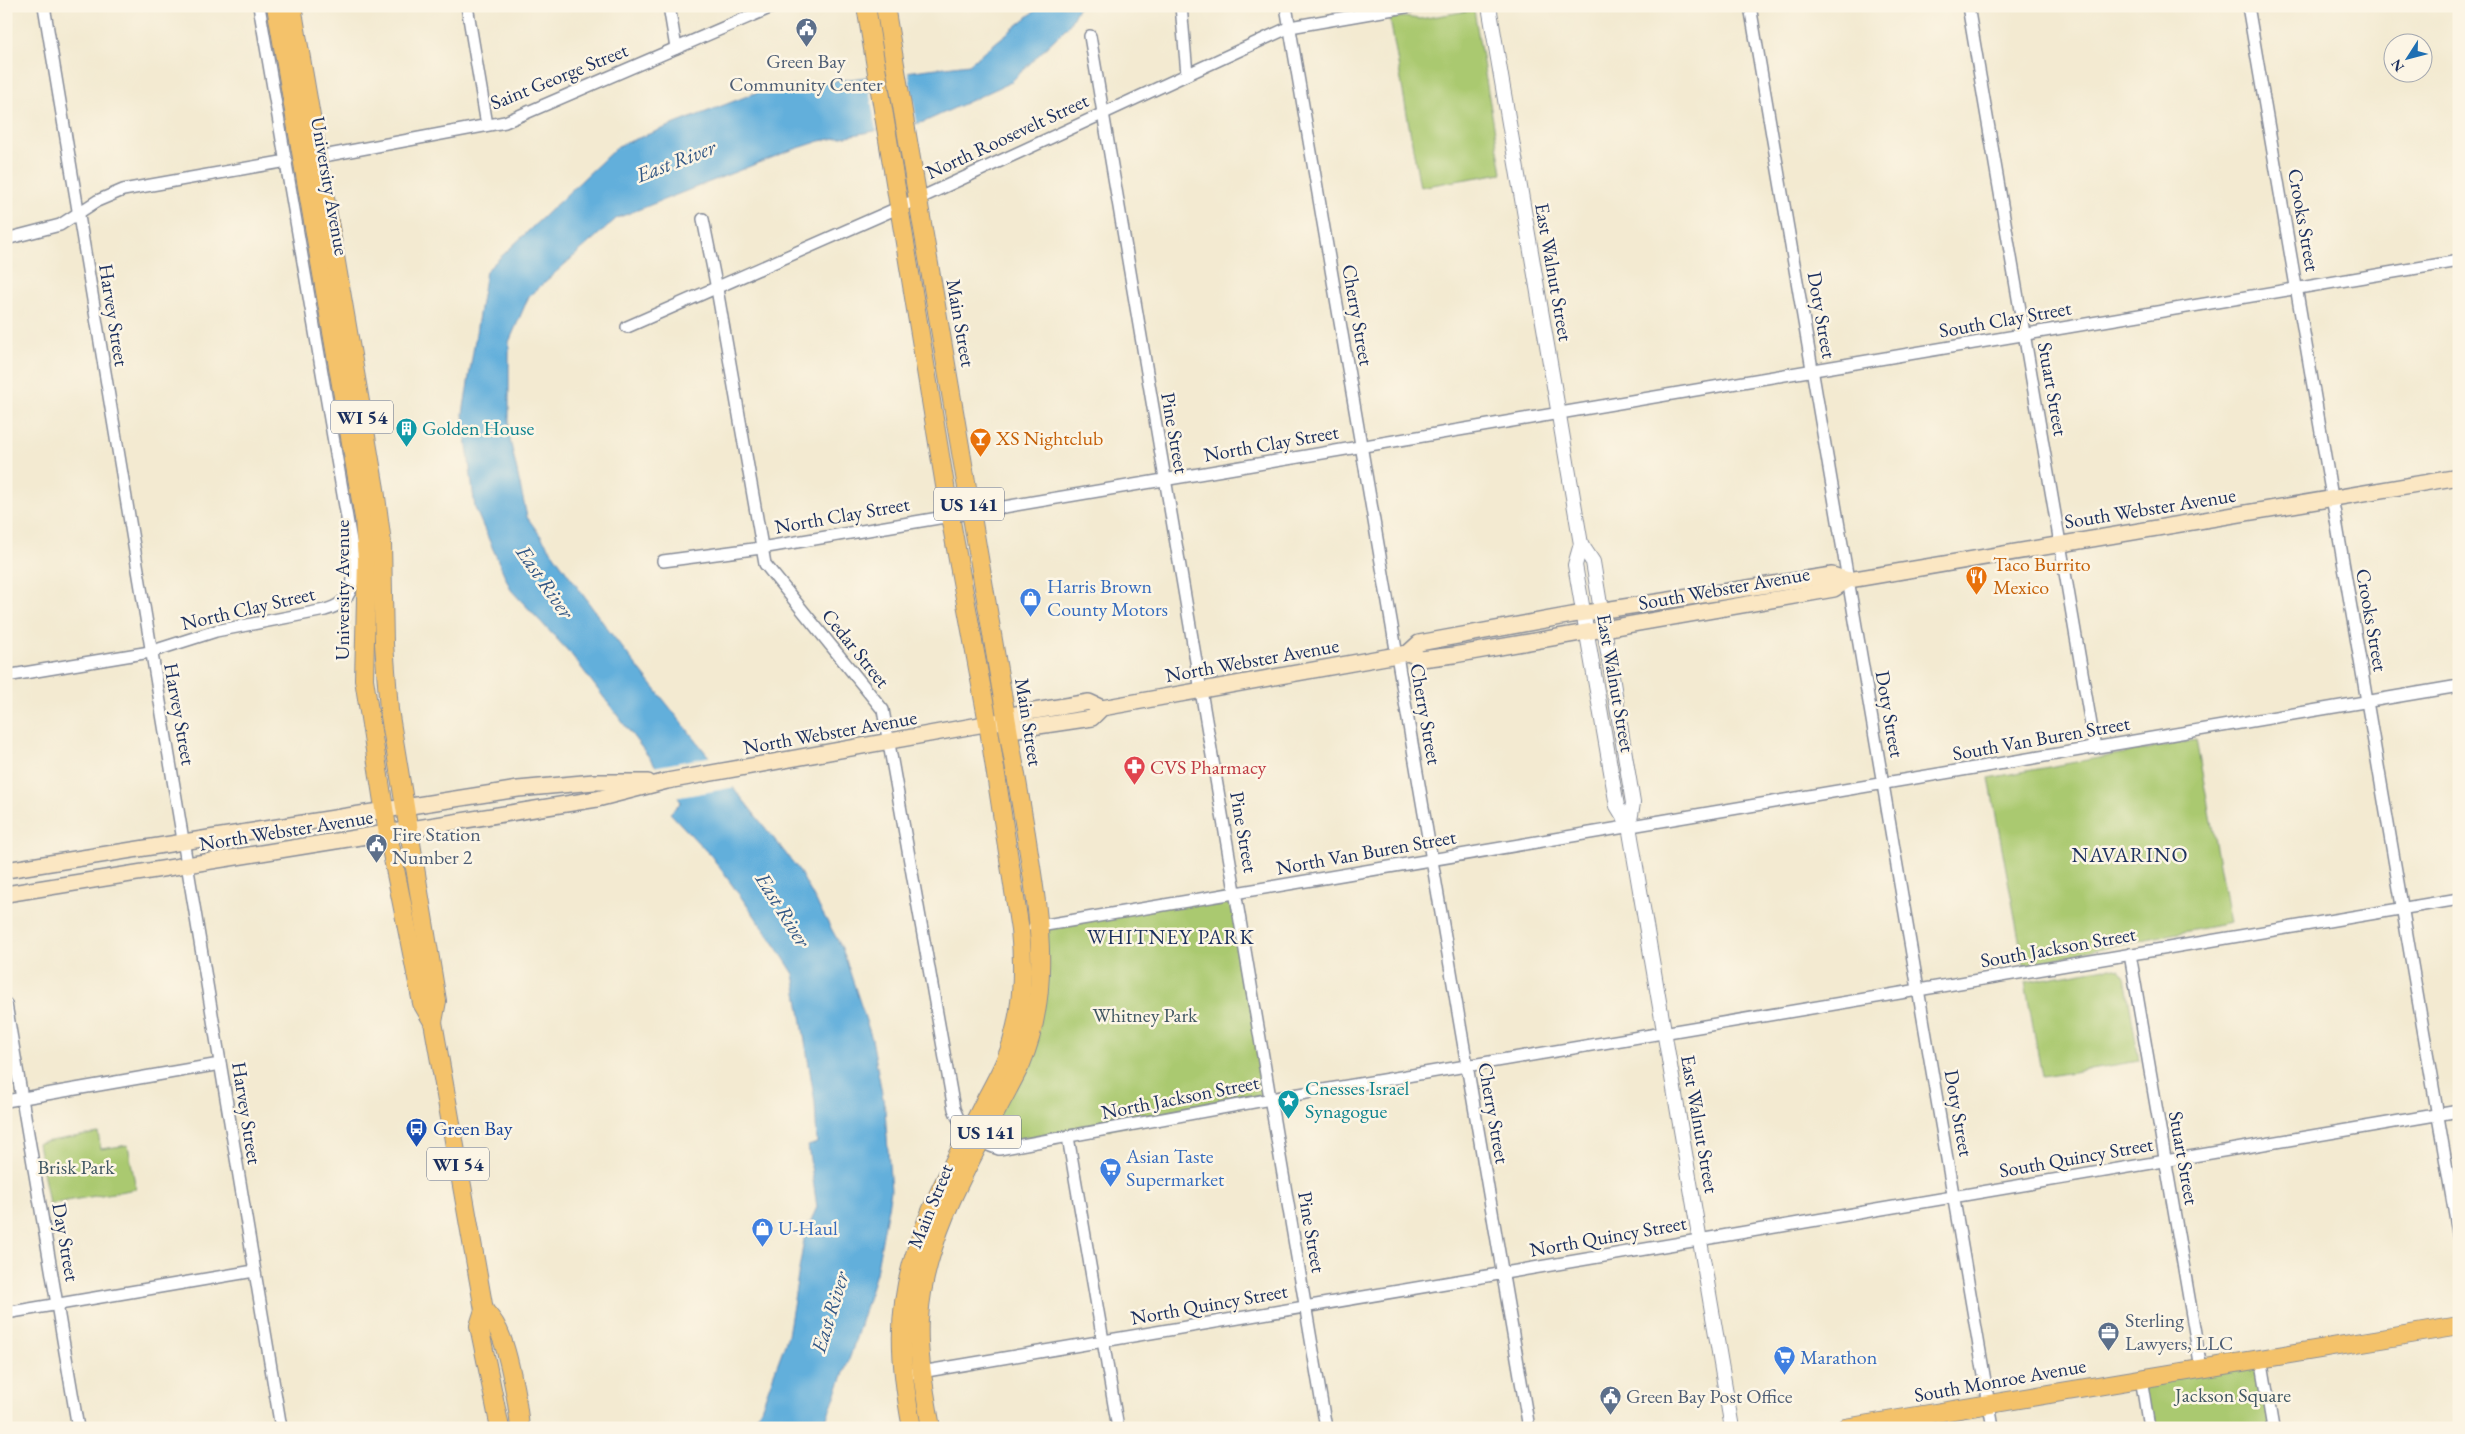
<svg xmlns="http://www.w3.org/2000/svg" width="2465" height="1434" font-family="'EB Garamond',serif">
  <style>
    .green { fill: #aac970; stroke: #627c67 }
    .water { fill: #62afdb; stroke: #3e6f9c }
    .pier { fill: #f3ead1 }
    .lines { fill: none; stroke-linecap: round; stroke-linejoin: round }
    .minor-casing { stroke: #878c98; stroke-width: 14 }
    .tertiary-casing { stroke: #878c98; stroke-width: 16 }
    .secondary-casing { stroke: #878c98; stroke-width: 18 }
    .primary-casing { stroke: #878c98; stroke-width: 20 }
    .minor { stroke: #fff; stroke-width: 11 }
    .tertiary { stroke: #fff; stroke-width: 14 }
    .secondary { stroke: #fbe7c3; stroke-width: 15 }
    .primary { stroke: #f4c26a; stroke-width: 18 }
    .labels { text-anchor: middle; stroke-width: 5; stroke-linejoin: round; paint-order: stroke }
    .shield { fill: #fcf5e5; stroke: #5e6a86; stroke-width: 1 }
    .shield-label { font-size: 19px; font-weight: bold; fill: #1b2f5e }
    .service-label { font-size: 20px; fill: #4e5e75; stroke: #fcf5e5; text-anchor: start }
    .street-label { font-size: 20px; fill: #1b2f5e; stroke: #fcf5e5 }
    .culture-label { font-size: 20px; fill: #0d838f; stroke: #fcf5e5; text-anchor: start }
    .food-label { font-size: 20px; fill: #c56008; stroke: #fcf5e5; text-anchor: start }
    .shop-label { font-size: 20px; fill: #366cbe; stroke: #fcf5e5; text-anchor: start }
    .health-label { font-size: 20px; fill: #be3a42; stroke: #fcf5e5; text-anchor: start }
    .park-label { font-size: 20px; fill: #3f5662; stroke: #fcf5e5 }
    .transit-label { font-size: 20px; fill: #164399; stroke: #fcf5e5; text-anchor: start }
    .water-label { font-size: 21px; font-style: italic; fill: #305584; stroke: #fcf5e5 }
    .neighbourhood-label { font-size: 21px; letter-spacing: 1px; fill: #1b2f5e; stroke: #fcf5e5 }
  </style>
  <rect width="100%" height="100%" fill="#fcf5e5"/>
  <filter id="ink" filterUnits="userSpaceOnUse"><feTurbulence type="fractalNoise" baseFrequency=".02" numOctaves="2"/><feDisplacementMap in="SourceGraphic" scale="10" xChannelSelector="R" yChannelSelector="G"/><feConvolveMatrix kernelMatrix="1 2 1 2 8 2 1 2 1" color-interpolation-filters="sRGB"/></filter>
  <filter id="wash" filterUnits="userSpaceOnUse"><feTurbulence type="fractalNoise" baseFrequency=".0096" numOctaves="4" result="noise"/><feDisplacementMap in="SourceGraphic" scale="20" xChannelSelector="R" yChannelSelector="G"/><feGaussianBlur stdDeviation="1.12" result="paint"/><feColorMatrix in="noise" values="0 0 0 0 0 0 0 0 0 0 0 0 0 0 0 0 0 1.4 0 .05"/><feComposite in="paint" operator="in"/></filter>
  <g filter="url(#wash)">
    <rect width="100%" height="100%" fill="#f3ead1"/>
    <g class="green">
      <polygon points="1474,10 1502,173 1420,187 1390,19 1403,17 1420,19"/>
      <polygon points="2196,740 2230,923 2115,945 2024,966 1989,778"/>
      <polygon points="1235,893 1270,1100 999,1149 983,1144 1030,983 1033,927"/>
      <polygon points="2111,967 2119,969 2125,977 2139,1061 2042,1077 2025,982"/>
      <polygon points="98,1133 101,1149 128,1145 136,1189 49,1204 38,1143"/>
      <polygon points="2261,1357 2273,1428 2149,1428 2141,1378"/>
    </g>
    <polygon class="water" points="1041,6 1079,6 1069,25 1011,82 924,122 820,141 789,151 617,218 529,296 509,342 509,435 527,517 609,631 798,869 842,948 872,1039 885,1110 891,1191 876,1273 851,1354 823,1428 749,1428 761,1409 788,1335 805,1234 817,1207 808,1146 817,1143 815,1102 794,974 772,940 712,857 670,813 681,802 667,781 571,654 511,590 475,508 463,414 486,271 618,146 763,90 969,64"/>
    <g class="pier">
      <polygon points="908,70 917,123 876,130 867,77"/>
      <polygon points="712,756 736,787 675,798 653,767"/>
    </g>
  </g>
  <g filter="url(#ink)">
    <g class="lines">
      <defs>
        <g id="minor">
          <polyline points="44,6 281,1428"/>
          <polyline points="467,6 487,125"/>
          <polyline points="669,6 676,48"/>
          <polyline points="1181,6 1187,74"/>
          <polyline points="1286,6 1529,1428"/>
          <polyline points="1750,6 1993,1428"/>
          <polyline points="1968,6 2095,748"/>
          <polyline points="2248,6 2459,1239"/>
          <polyline points="1090,36 1326,1428"/>
          <polyline points="318,157 505,122 774,6"/>
          <path d="M 703,219 L 717,289 L 765,564 L 883,710 L 954,1109 C 962,1131 977,1142 999,1149 L 1282,1097 L 2459,899"/>
          <polyline points="6,239 60,225 97,201 123,190 287,161"/>
          <polyline points="627,327 918,199 1290,27 1411,6"/>
          <polyline points="663,561 761,548 2459,261"/>
          <path d="M 6,676 L 150,652 L 216,631 L 325,610 C 359,601 354,575 352,547 L 259,6"/>
          <polyline points="1034,927 2459,686"/>
          <polyline points="2130,954 2201,1368"/>
          <polyline points="6,1004 78,1428"/>
          <polyline points="6,1101 220,1064"/>
          <polyline points="1068,1137 1118,1428"/>
          <polyline points="6,1313 254,1271"/>
          <polyline points="2261,1357 2273,1428"/>
          <polyline points="915,1373 2459,1111"/>
          <polyline points="2141,1378 2149,1428"/>
        </g>
        <g id="tertiary">
          <polyline points="1489,6 1581,544 1575,565 1617,806 1629,826"/>
          <polyline points="1581,544 1593,562 1633,803 1629,826 1732,1428"/>
        </g>
        <g id="secondary">
          <polyline points="1408,653 1421,659 1454,655 1834,589 1848,580"/>
          <polyline points="1007,720 1018,729 1092,718 1102,708 1408,653 1419,643 1572,615 1832,575 1848,580 1861,578 2459,477"/>
          <polyline points="6,870 518,789 594,782 648,782"/>
          <polyline points="6,894 597,799 667,781 1007,720 1016,714 1089,702 1102,708"/>
        </g>
        <g id="primary">
          <polyline points="276,6 364,518 367,559 364,679 388,834 422,1003 433,1022"/>
          <polyline points="292,6 375,489 382,543 384,644 389,710 437,1001 433,1022 484,1310 479,1326 500,1428"/>
          <path d="M 866,6 L 950,516 L 988,723 L 1020,930 C 1024,967 1023,1002 1013,1038 C 1007,1063 993,1085 982,1107 C 959,1153 933,1199 917,1248 C 895,1310 900,1365 912,1428"/>
          <path d="M 885,6 L 1026,834 C 1038,913 1053,987 1021,1064 C 982,1142 924,1229 919,1319 C 917,1355 925,1392 931,1428"/>
          <path d="M 484,1310 C 488,1315 493,1320 496,1326 C 508,1345 518,1404 520,1428"/>
          <polyline points="1845,1428 2459,1326"/>
        </g>
      </defs>
      <use href="#minor" class="minor-casing"/>
      <use href="#tertiary" class="tertiary-casing"/>
      <use href="#secondary" class="secondary-casing"/>
      <use href="#primary" class="primary-casing"/>
      <use href="#minor" class="minor"/>
      <use href="#tertiary" class="tertiary"/>
      <use href="#secondary" class="secondary"/>
      <use href="#primary" class="primary"/>
    </g>
  </g>
  <defs>
    <symbol id="civic-pin" viewBox="-11 -11 22 30"><path d="M0 17L-7.5 6A9.5 9.5 0 1 1 7.5 6Z" fill="#5c6f8a" stroke="#fcf5e5"/><path d="M-.6-6.5H3V-4.5H.6V-3L4-1V1h2V6H-6V1h2V-1L-.6-3ZM-1.2 2.5V6h2.4V2.5Z" fill="#fff"/></symbol>
    <symbol id="building-pin" viewBox="-11 -11 22 30"><path d="M0 17L-7.5 6A9.5 9.5 0 1 1 7.5 6Z" fill="#0f9aa8" stroke="#fcf5e5"/><path d="M-4-6H4V6H1V3H-1V6H-4ZM-2.5-4.3h1.7v1.8h-1.7ZM.8-4.3h1.7v1.8H.8ZM-2.5-1h1.7V.8h-1.7ZM.8-1h1.7V.8H.8Z" fill="#fff"/></symbol>
    <symbol id="bar-pin" viewBox="-11 -11 22 30"><path d="M0 17L-7.5 6A9.5 9.5 0 1 1 7.5 6Z" fill="#e8710a" stroke="#fcf5e5"/><path d="M-6-5H6L.8 .8V4.5H3.5V6h-7V4.5H-.8V.8Z" fill="#fff"/></symbol>
    <symbol id="restaurant-pin" viewBox="-11 -11 22 30"><path d="M0 17L-7.5 6A9.5 9.5 0 1 1 7.5 6Z" fill="#e8710a" stroke="#fcf5e5"/><path d="M-5-6h1v4h1v-4h1v4h1v-4h1v5L-1.5 .5V6h-2V.5L-5-1ZM5-6V6H3V1.5H1.5Q1.5-4 5-6Z" fill="#fff"/></symbol>
    <symbol id="shop-pin" viewBox="-11 -11 22 30"><path d="M0 17L-7.5 6A9.5 9.5 0 1 1 7.5 6Z" fill="#3f7fe0" stroke="#fcf5e5"/><path d="M-5-2.5h2.3a2.7 3.5 0 0 1 5.4 0H5L5.5 6h-11ZM-1.5-2.5h3a1.5 2.3 0 0 0-3 0Z" fill="#fff"/></symbol>
    <symbol id="pharmacy-pin" viewBox="-11 -11 22 30"><path d="M0 17L-7.5 6A9.5 9.5 0 1 1 7.5 6Z" fill="#e0444e" stroke="#fcf5e5"/><path d="M-2-6h4v4h4v4h-4v4h-4v-4h-4v-4h4Z" fill="#fff"/></symbol>
    <symbol id="sight-pin" viewBox="-11 -11 22 30"><path d="M0 17L-7.5 6A9.5 9.5 0 1 1 7.5 6Z" fill="#0f9aa8" stroke="#fcf5e5"/><path d="M0-6L1.8-2.2L6-1.7L2.9 1.2L3.7 5.4L0 3.3L-3.7 5.4L-2.9 1.2L-6-1.7L-1.8-2.2Z" fill="#fff"/></symbol>
    <symbol id="bus-pin" viewBox="-11 -11 22 30"><path d="M0 17L-7.5 6A9.5 9.5 0 1 1 7.5 6Z" fill="#1a4fb4" stroke="#fcf5e5"/><path d="M-5-6H5V4H4V6H2V4H-2V6H-4V4H-5ZM-3.5-4V0h7V-4ZM-3.5 1.2v1.5H-2V1.2ZM2 1.2v1.5H3.5V1.2Z" fill="#fff"/></symbol>
    <symbol id="supermarket-pin" viewBox="-11 -11 22 30"><path d="M0 17L-7.5 6A9.5 9.5 0 1 1 7.5 6Z" fill="#3f7fe0" stroke="#fcf5e5"/><path d="M-6-5.5h2.5l.6 2H6L4.5 2H-2.5L-4.4-4H-6ZM-1.5 3.2a1.3 1.3 0 1 0 .1 0ZM3 3.2a1.3 1.3 0 1 0 .1 0Z" fill="#fff"/></symbol>
    <symbol id="office-pin" viewBox="-11 -11 22 30"><path d="M0 17L-7.5 6A9.5 9.5 0 1 1 7.5 6Z" fill="#5c6f8a" stroke="#fcf5e5"/><path d="M-6-3h4V-5.5h4V-3h4V5H-6ZM-1-4.5V-3h2v-1.5ZM-6 0V1H6V0Z" fill="#fff"/></symbol>
  </defs>
  <g fill-rule="evenodd">
    <use href="#civic-pin" x="794" y="16" width="25" height="34"/>
    <use href="#building-pin" x="394" y="416" width="25" height="34"/>
    <use href="#bar-pin" x="968" y="426" width="25" height="34"/>
    <use href="#restaurant-pin" x="1964" y="564" width="25" height="34"/>
    <use href="#shop-pin" x="1018" y="586" width="25" height="34"/>
    <use href="#pharmacy-pin" x="1122" y="754" width="25" height="34"/>
    <use href="#civic-pin" x="364" y="832" width="25" height="34"/>
    <use href="#sight-pin" x="1276" y="1088" width="25" height="34"/>
    <use href="#bus-pin" x="404" y="1116" width="25" height="34"/>
    <use href="#supermarket-pin" x="1098" y="1156" width="25" height="34"/>
    <use href="#shop-pin" x="750" y="1216" width="25" height="34"/>
    <use href="#office-pin" x="2096" y="1320" width="25" height="34"/>
    <use href="#supermarket-pin" x="1772" y="1344" width="25" height="34"/>
    <use href="#civic-pin" x="1598" y="1384" width="25" height="34"/>
  </g>
  <g class="labels">
    <g class="shield">
      <rect x="331" y="400.5" width="62" height="33" rx="4"/>
      <rect x="934" y="487.5" width="70" height="33" rx="4"/>
      <rect x="951" y="1115.5" width="70" height="33" rx="4"/>
      <rect x="427" y="1147.5" width="62" height="33" rx="4"/>
    </g>
    <g class="shield-label">
      <text x="362" y="424">WI 54</text>
      <text x="969" y="511">US 141</text>
      <text x="986" y="1139">US 141</text>
      <text x="458" y="1171">WI 54</text>
    </g>
    <g class="service-label">
      <text x="806" y="68" text-anchor="middle">Green Bay<tspan x="806" dy="23">Community Center</tspan></text>
      <text x="392" y="841">Fire Station<tspan x="392" dy="23">Number 2</tspan></text>
      <text x="2125" y="1327">Sterling<tspan x="2125" dy="23">Lawyers, LLC</tspan></text>
      <text x="1626" y="1403">Green Bay Post Office</text>
    </g>
    <g class="street-label">
      <text transform="translate(559 76) rotate(-22)" y="7">Saint George Street</text>
      <text transform="translate(1007 136) rotate(-25)" y="7">North Roosevelt Street</text>
      <text transform="translate(330 186) rotate(80)" y="7">University Avenue</text>
      <text transform="translate(2304 220) rotate(80)" y="7">Crooks Street</text>
      <text transform="translate(1554 272) rotate(80)" y="7">East Walnut Street</text>
      <text transform="translate(114 315) rotate(81)" y="7">Harvey Street</text>
      <text transform="translate(1358 315) rotate(80)" y="7">Cherry Street</text>
      <text transform="translate(1822 315) rotate(80)" y="7">Doty Street</text>
      <text transform="translate(2005 319) rotate(-10)" y="7">South Clay Street</text>
      <text transform="translate(961 323) rotate(80)" y="7">Main Street</text>
      <text transform="translate(2053 389) rotate(80)" y="7">Stuart Street</text>
      <text transform="translate(1175 433) rotate(80)" y="7">Pine Street</text>
      <text transform="translate(1271 443) rotate(-10)" y="7">North Clay Street</text>
      <text transform="translate(2150 508) rotate(-9)" y="7">South Webster Avenue</text>
      <text transform="translate(842 515) rotate(-10)" y="7">North Clay Street</text>
      <text transform="translate(1724 588) rotate(-10)" y="7">South Webster Avenue</text>
      <text transform="translate(342 590) rotate(-90)" y="7">University Avenue</text>
      <text transform="translate(248 608) rotate(-13)" y="7">North Clay Street</text>
      <text transform="translate(2372 620) rotate(80)" y="7">Crooks Street</text>
      <text transform="translate(856 648) rotate(51)" y="7">Cedar Street</text>
      <text transform="translate(1252 660) rotate(-10)" y="7">North Webster Avenue</text>
      <text transform="translate(1616 683) rotate(80)" y="7">East Walnut Street</text>
      <text transform="translate(180 714) rotate(80)" y="7">Harvey Street</text>
      <text transform="translate(1426 714) rotate(80)" y="7">Cherry Street</text>
      <text transform="translate(1890 714) rotate(80)" y="7">Doty Street</text>
      <text transform="translate(1029 722) rotate(81)" y="7">Main Street</text>
      <text transform="translate(830 732) rotate(-10)" y="7">North Webster Avenue</text>
      <text transform="translate(2041 738) rotate(-10)" y="7">South Van Buren Street</text>
      <text transform="translate(286 830) rotate(-9)" y="7">North Webster Avenue</text>
      <text transform="translate(1244 832) rotate(80)" y="7">Pine Street</text>
      <text transform="translate(1366 852) rotate(-10)" y="7">North Van Buren Street</text>
      <text transform="translate(2058 947) rotate(-10)" y="7">South Jackson Street</text>
      <text transform="translate(1180 1097) rotate(-11)" y="7">North Jackson Street</text>
      <text transform="translate(247 1113) rotate(81)" y="7">Harvey Street</text>
      <text transform="translate(1494 1113) rotate(80)" y="7">Cherry Street</text>
      <text transform="translate(1959 1113) rotate(80)" y="7">Doty Street</text>
      <text transform="translate(1700 1124) rotate(80)" y="7">East Walnut Street</text>
      <text transform="translate(2076 1157) rotate(-10)" y="7">South Quincy Street</text>
      <text transform="translate(2184 1158) rotate(80)" y="7">Stuart Street</text>
      <text transform="translate(930 1206) rotate(-68)" y="7">Main Street</text>
      <text transform="translate(1312 1232) rotate(80)" y="7">Pine Street</text>
      <text transform="translate(1608 1236) rotate(-10)" y="7">North Quincy Street</text>
      <text transform="translate(66 1242) rotate(80)" y="7">Day Street</text>
      <text transform="translate(1209 1304) rotate(-10)" y="7">North Quincy Street</text>
      <text transform="translate(2000 1380) rotate(-10)" y="7">South Monroe Avenue</text>
    </g>
    <g class="culture-label">
      <text x="422" y="435">Golden House</text>
      <text x="1305" y="1095">Cnesses Israel<tspan x="1305" dy="23">Synagogue</tspan></text>
    </g>
    <g class="food-label">
      <text x="996" y="445">XS Nightclub</text>
      <text x="1993" y="571">Taco Burrito<tspan x="1993" dy="23">Mexico</tspan></text>
    </g>
    <g class="shop-label">
      <text x="1047" y="593">Harris Brown<tspan x="1047" dy="23">County Motors</tspan></text>
      <text x="1126" y="1163">Asian Taste<tspan x="1126" dy="23">Supermarket</tspan></text>
      <text x="778" y="1235">U-Haul</text>
      <text x="1800" y="1364">Marathon</text>
    </g>
    <g class="health-label">
      <text x="1150" y="774">CVS Pharmacy</text>
    </g>
    <g class="park-label">
      <text x="1145" y="1022">Whitney Park</text>
      <text x="76" y="1174">Brisk Park</text>
      <text x="2233" y="1402">Jackson Square</text>
    </g>
    <g class="transit-label">
      <text x="433" y="1135">Green Bay</text>
    </g>
    <g class="water-label">
      <text transform="translate(676 161) rotate(-21)" y="7">East River</text>
      <text transform="translate(545 582) rotate(55)" y="7">East River</text>
      <text transform="translate(783 910) rotate(58)" y="7">East River</text>
      <text transform="translate(830 1312) rotate(-73)" y="7">East River</text>
    </g>
    <g class="neighbourhood-label">
      <text x="2130" y="862">NAVARINO</text>
      <text x="1171" y="944">WHITNEY PARK</text>
    </g>
  </g>
  <rect width="2465" height="1434" fill="none" stroke="#fcf5e5" stroke-width="25"/>
  <g transform="translate(2408 58) rotate(234)"><circle r="24" fill="#fcf5e5" stroke="#a2a6af"/>
  <path d="M0-4L9 19L0 12L-9 19Z" fill="#1f6fb2"/>
  <text y="-8" font-size="14" font-weight="bold" text-anchor="middle" fill="#1b2f5e">N</text>
  </g>
</svg>
